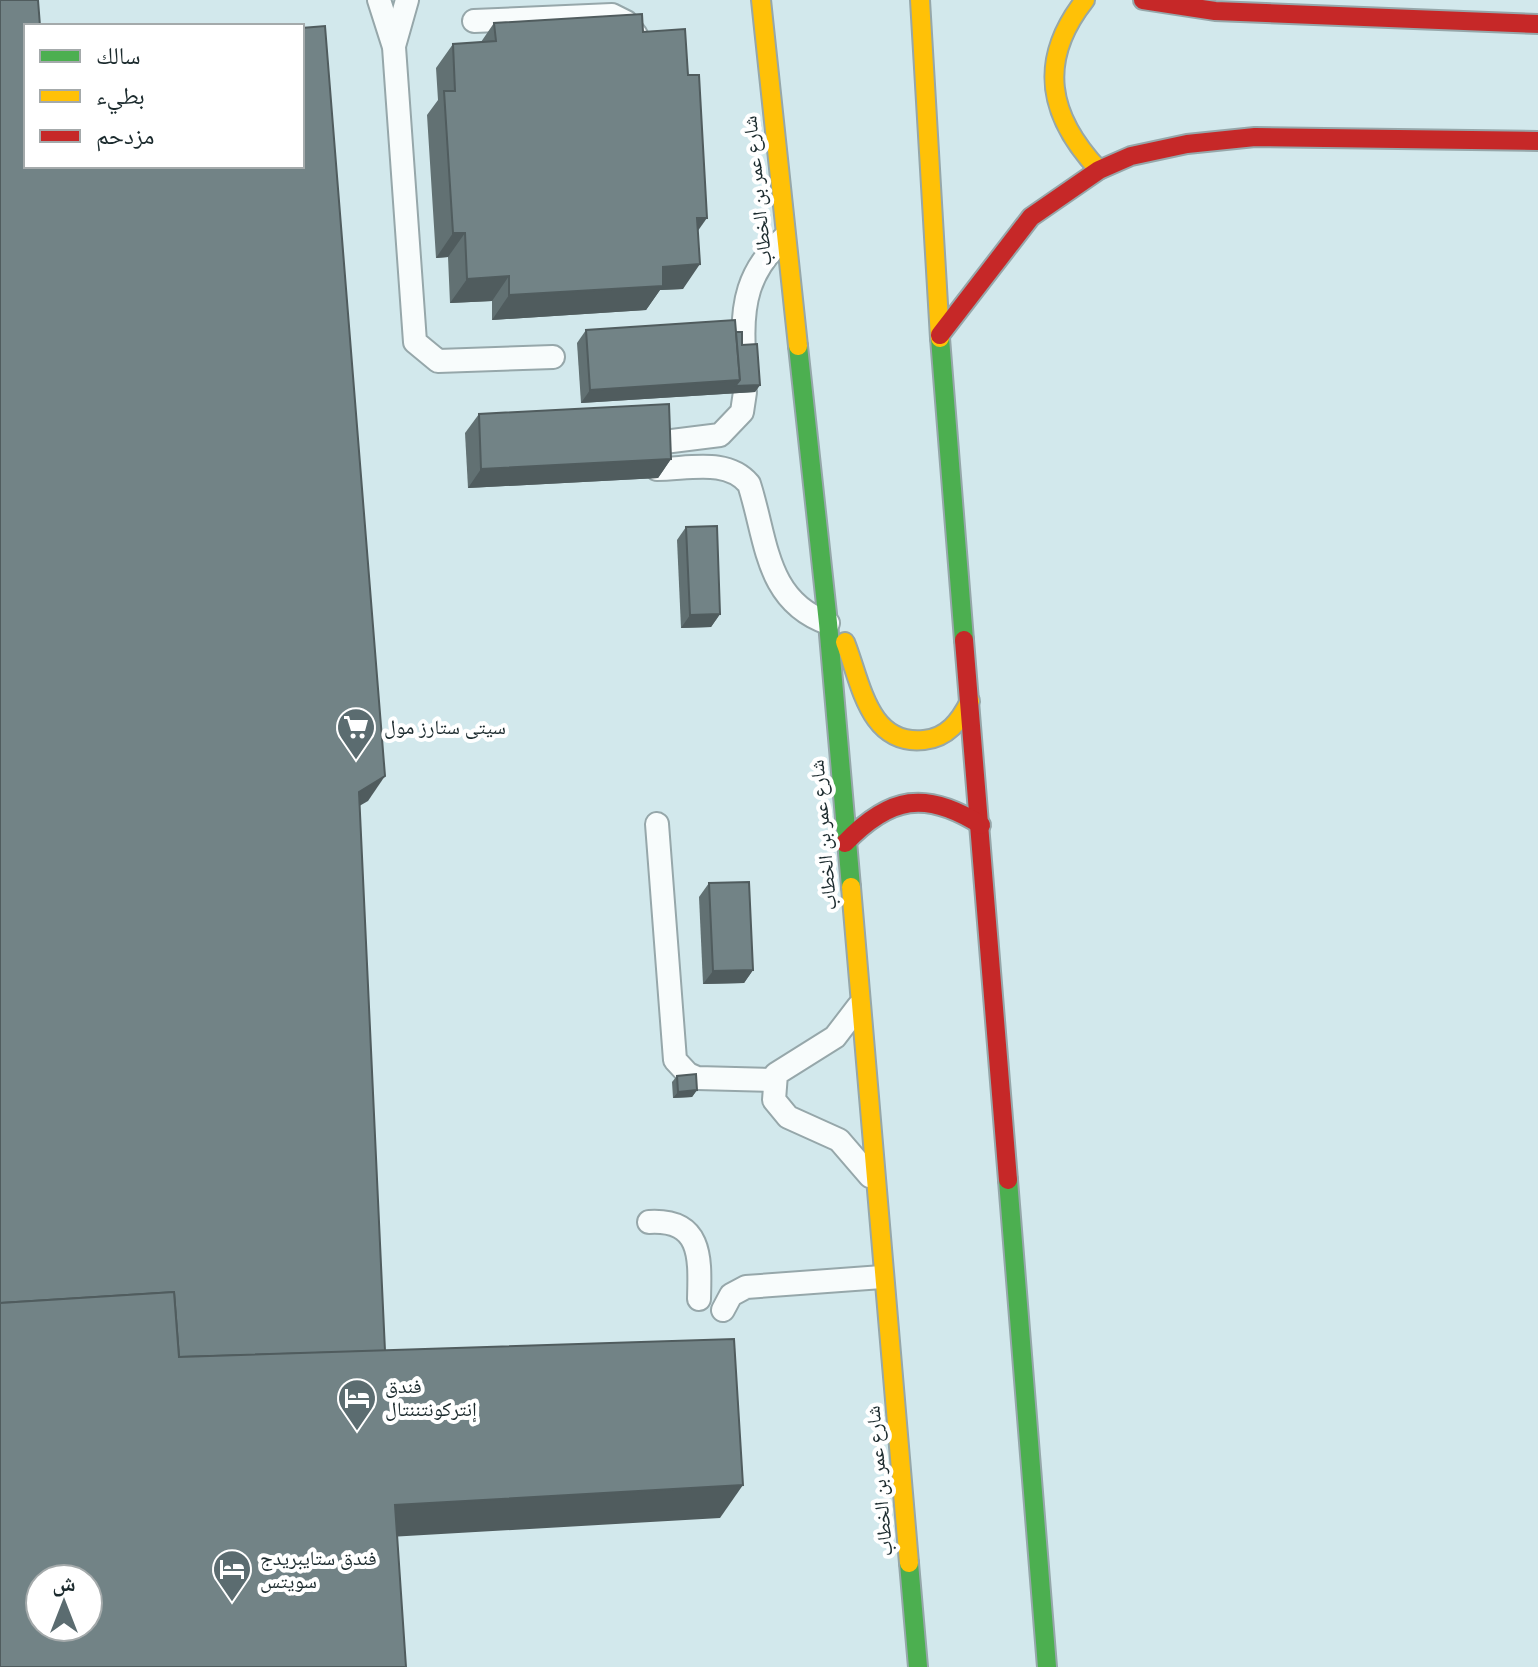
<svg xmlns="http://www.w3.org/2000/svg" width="1538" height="1667" font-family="'Fira Sans Condensed','Noto Naskh Arabic',sans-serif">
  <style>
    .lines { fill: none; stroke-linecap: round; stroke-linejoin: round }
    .lane-casing { stroke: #96a7aa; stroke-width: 26 }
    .fast-casing { stroke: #96a7aa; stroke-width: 22 }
    .slow-casing { stroke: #96a7aa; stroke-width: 22 }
    .jam-casing { stroke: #96a7aa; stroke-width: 22 }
    .lane { stroke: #f8fcfc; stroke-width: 22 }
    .fast { stroke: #4caf50; stroke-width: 18 }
    .slow { stroke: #ffc107; stroke-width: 18 }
    .jam { stroke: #c62828; stroke-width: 18 }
    .wall { fill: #627173 }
    .shaded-wall { fill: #505c5e }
    .building { fill: #728386; stroke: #505c5e; stroke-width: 2; fill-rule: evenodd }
    .labels { text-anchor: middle; stroke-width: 8; stroke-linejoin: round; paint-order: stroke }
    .street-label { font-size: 20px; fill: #1b2a2d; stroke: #fff }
    .poi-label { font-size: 20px; fill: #1b2a2d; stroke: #fff; text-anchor: start }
  </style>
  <rect width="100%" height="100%" fill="#d2e8ec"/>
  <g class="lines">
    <defs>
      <g id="lane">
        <polyline points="379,0 394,47 415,342 438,361 553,357"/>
        <polyline points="474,21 612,15 626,22 636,35"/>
        <polyline points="394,46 407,0"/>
        <path d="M 744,351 C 741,304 748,270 784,238"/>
        <polyline points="656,443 720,435 742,412 745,392"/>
        <path d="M 657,469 C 689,469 727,458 749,484 C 767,539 765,601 828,623"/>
        <polyline points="657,824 675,1060 688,1074 697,1078 774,1080"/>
        <polyline points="858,1007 835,1037 776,1074 774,1100 788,1117 839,1140 870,1176"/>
        <path d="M 649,1222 C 703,1219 700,1259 699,1299"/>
        <polyline points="723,1310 731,1295 746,1287 882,1277"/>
      </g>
      <g id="fast">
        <polyline points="940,338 964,640"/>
        <polyline points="798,346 828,623 851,887"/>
        <polyline points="1008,1180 1047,1667"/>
        <polyline points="909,1563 918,1667"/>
      </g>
      <g id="slow">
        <polyline points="761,0 798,346"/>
        <polyline points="920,0 940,338"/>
        <path d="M 1085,0 C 1037,61 1048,116 1099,170"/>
        <path d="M 845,642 C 861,682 868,746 924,740 C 947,738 960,721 970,701"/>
        <polyline points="851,887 909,1563"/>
      </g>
      <g id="jam">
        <polyline points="1143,0 1215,11 1538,24"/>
        <polyline points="940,335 1031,217 1099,170 1131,156 1187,144 1255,137 1538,141"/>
        <polyline points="964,640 1008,1180"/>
        <path d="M 845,843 C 890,796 926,790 981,825"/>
      </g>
    </defs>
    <use href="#lane" class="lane-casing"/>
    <use href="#fast" class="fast-casing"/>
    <use href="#slow" class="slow-casing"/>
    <use href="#jam" class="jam-casing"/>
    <use href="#lane" class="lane"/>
    <use href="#fast" class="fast"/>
    <use href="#slow" class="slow"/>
    <use href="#jam" class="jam"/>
  </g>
  <g class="wall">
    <polygon points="494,23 643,32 698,231 683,289 660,290 646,310 492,320 492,301 450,303 448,257 436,258 427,115 438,100 436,68 453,44 481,42"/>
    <polygon points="586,330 736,332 760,385 755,392 581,403 577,343"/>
    <polygon points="479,414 671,459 658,478 468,488 465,433"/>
    <polygon points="686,527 720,614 711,627 681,628 677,540"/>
    <polygon points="709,883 753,970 744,983 703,984 699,897"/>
    <polygon points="677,1076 697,1090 692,1097 673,1098 672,1082"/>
  </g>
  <g class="shaded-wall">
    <polygon points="697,218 707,218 690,242"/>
    <polygon points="453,233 465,233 448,257 436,258"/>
    <polygon points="700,264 683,289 660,290 646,310 492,320 509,295 663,267"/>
    <polygon points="509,276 492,301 450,303 467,279"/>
    <polygon points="740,380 760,385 755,392 581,403 590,390"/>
    <polygon points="671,459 658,478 468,488 481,469"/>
    <polygon points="720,614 711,627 681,628 690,615"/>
    <polygon points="385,776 368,801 342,816 359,792"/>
    <polygon points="753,970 744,983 703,984 713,971"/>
    <polygon points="697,1090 692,1097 673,1098 678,1092"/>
    <polygon points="743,1485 720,1518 372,1538 395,1505"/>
  </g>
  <g class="building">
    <polygon points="0,0 38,0 40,26 26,26 26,166 302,166 302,28 325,26 385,776 359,792 385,1351 179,1357 174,1292 0,1303"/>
    <polygon points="642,14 643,32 685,29 688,75 699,75 707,218 697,218 700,264 663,267 663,286 509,295 509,276 467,279 465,233 453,233 444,91 455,91 453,44 496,41 494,23"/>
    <polygon points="735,320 740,380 590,390 586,330"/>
    <polygon points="736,332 742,332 742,345 757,344 760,385 735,386 740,380"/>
    <polygon points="669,404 671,459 481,469 479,414"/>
    <polygon points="717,526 720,614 690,615 686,527"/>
    <polygon points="749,882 753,970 713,971 709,883"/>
    <polygon points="696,1074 697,1090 678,1092 677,1076"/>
    <path d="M 174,1292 L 179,1357 L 734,1339 L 743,1485 L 395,1505 L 406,1667 L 0,1667 L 0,1303 ZM 40,1579 L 88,1579 L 88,1627 L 40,1627 Z"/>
  </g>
  <defs>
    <symbol id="supermarket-pin" viewBox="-11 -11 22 30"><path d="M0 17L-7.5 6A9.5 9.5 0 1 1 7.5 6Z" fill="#5b6c70" stroke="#fff"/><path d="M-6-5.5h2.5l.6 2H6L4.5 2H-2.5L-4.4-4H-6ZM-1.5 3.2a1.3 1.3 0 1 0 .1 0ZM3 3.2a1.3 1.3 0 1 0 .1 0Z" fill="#fff"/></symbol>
    <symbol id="hotel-pin" viewBox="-11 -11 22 30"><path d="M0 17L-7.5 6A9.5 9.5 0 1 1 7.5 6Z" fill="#5b6c70" stroke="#fff"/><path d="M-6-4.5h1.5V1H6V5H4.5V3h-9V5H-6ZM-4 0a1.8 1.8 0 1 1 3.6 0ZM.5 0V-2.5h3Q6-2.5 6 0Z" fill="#fff"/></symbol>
  </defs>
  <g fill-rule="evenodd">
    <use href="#supermarket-pin" x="334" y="705" width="44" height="60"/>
    <use href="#hotel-pin" x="335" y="1376" width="44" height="60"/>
    <use href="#hotel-pin" x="210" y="1547" width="44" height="60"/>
  </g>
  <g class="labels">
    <g class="street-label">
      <text transform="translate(757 191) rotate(-96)" y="7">شارع عمر بن الخطاب</text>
      <text transform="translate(823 835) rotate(-95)" y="7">شارع عمر بن الخطاب</text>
      <text transform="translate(879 1481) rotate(-95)" y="7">شارع عمر بن الخطاب</text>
    </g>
    <g class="poi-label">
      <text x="384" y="734">سيتى ستارز مول</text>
      <text x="385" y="1393">فندق<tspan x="385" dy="23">إنتركونتننتال</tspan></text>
      <text x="260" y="1565">فندق ستايبريدج<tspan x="260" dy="23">سويتس</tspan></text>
    </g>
  </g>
  <rect x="24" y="24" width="280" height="144" fill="#ffffff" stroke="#a4aaab" stroke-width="2"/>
  <rect x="40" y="50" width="40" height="12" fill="#4caf50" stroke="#a4aaab" stroke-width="2"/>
  <text x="96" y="64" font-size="24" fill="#1b2a2d">سالك</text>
  <rect x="40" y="90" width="40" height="12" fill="#ffc107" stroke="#a4aaab" stroke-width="2"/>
  <text x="96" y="104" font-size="24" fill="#1b2a2d">بطيء</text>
  <rect x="40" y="130" width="40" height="12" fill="#c62828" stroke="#a4aaab" stroke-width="2"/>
  <text x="96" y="144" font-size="24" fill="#1b2a2d">مزدحم</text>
  <g transform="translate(64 1603)"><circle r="38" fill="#ffffff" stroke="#a4aaab" stroke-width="2"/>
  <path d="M0-6L14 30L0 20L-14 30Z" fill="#5b6c70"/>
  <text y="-12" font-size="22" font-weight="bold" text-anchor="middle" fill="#1b2a2d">ش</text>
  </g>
</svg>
